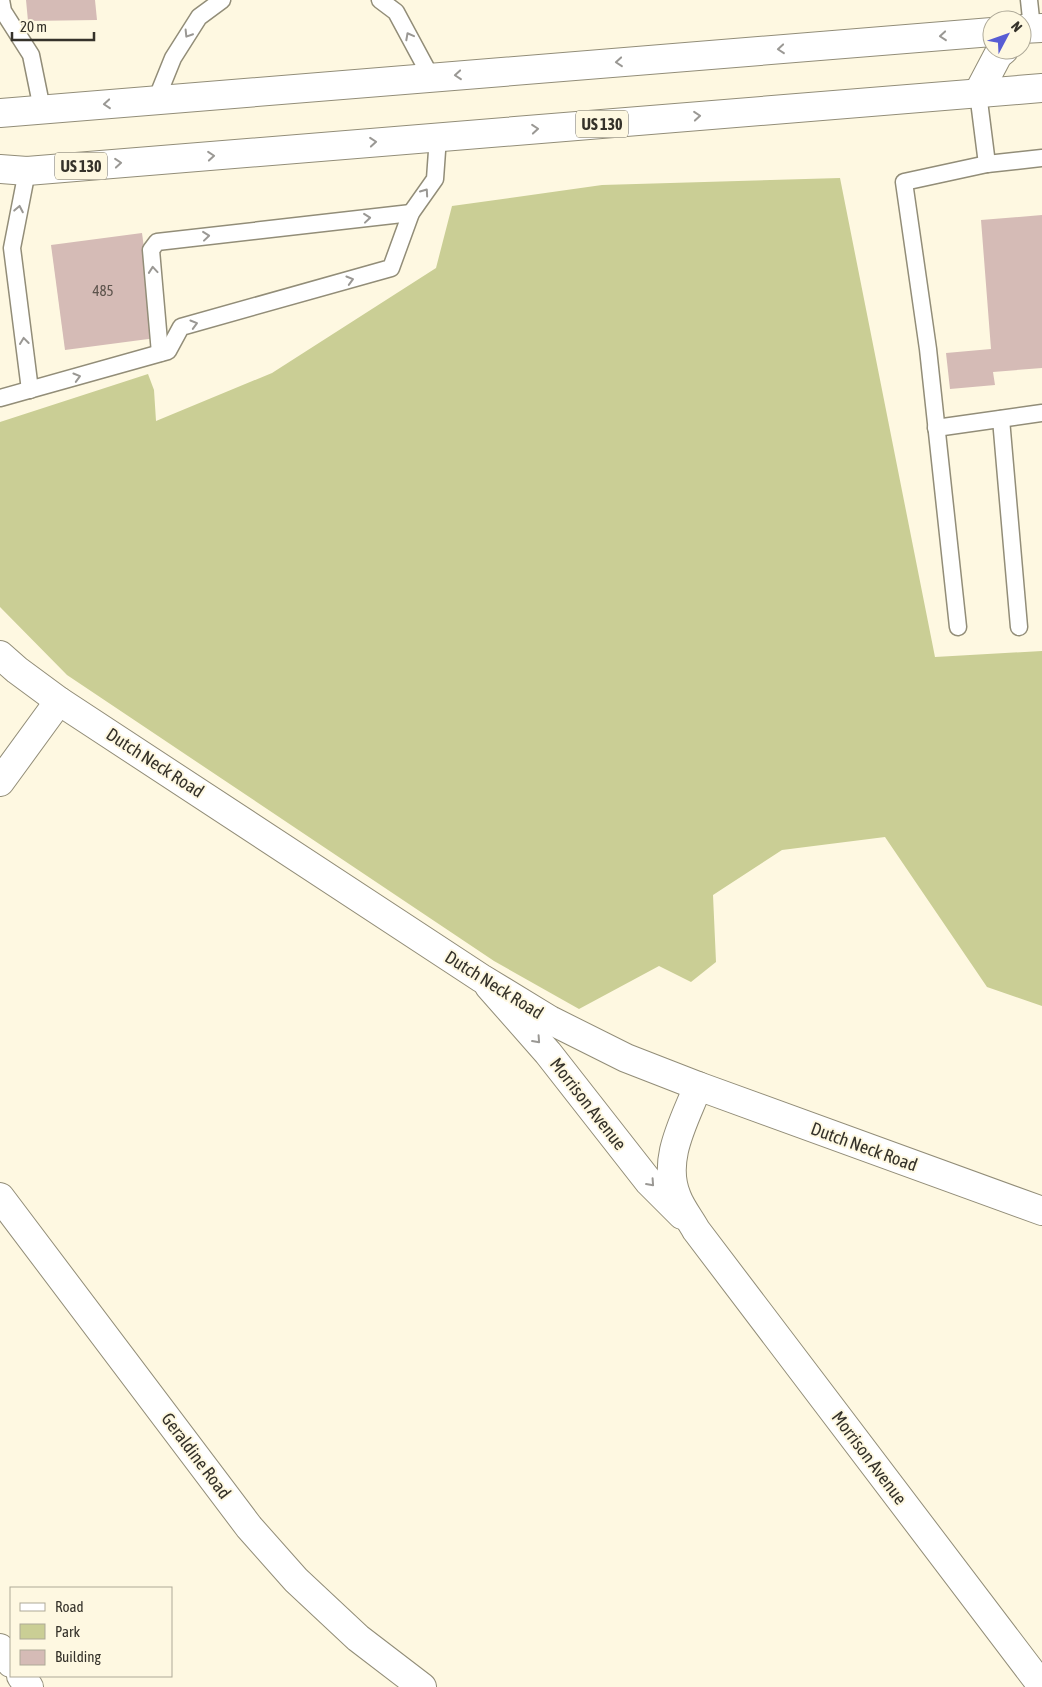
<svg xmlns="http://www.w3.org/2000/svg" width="1042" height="1687" font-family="'Asap Condensed',sans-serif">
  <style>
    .green { fill: #cace95 }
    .building { fill: #d5bbb6 }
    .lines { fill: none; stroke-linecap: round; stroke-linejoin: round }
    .service-casing { stroke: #928d78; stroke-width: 19 }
    .minor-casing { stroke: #928d78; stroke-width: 30 }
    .tertiary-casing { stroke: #928d78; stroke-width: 30 }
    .trunk-casing { stroke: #928d78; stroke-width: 30 }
    .service { stroke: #fff; stroke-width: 16 }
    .minor { stroke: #fff; stroke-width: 28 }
    .tertiary { stroke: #fff; stroke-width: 28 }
    .trunk { stroke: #fff; stroke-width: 28 }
    .oneway { stroke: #9a9894 }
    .labels { text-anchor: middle; stroke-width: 4; stroke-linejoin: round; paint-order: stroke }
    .number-label { font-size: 15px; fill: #5d544d }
    .shield { fill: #fef8e1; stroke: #716d61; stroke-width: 1 }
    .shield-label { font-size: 16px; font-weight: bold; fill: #35322a }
    .street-label { font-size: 18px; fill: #35322a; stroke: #fef8e1 }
  </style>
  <rect width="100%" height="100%" fill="#fef8e1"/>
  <polygon class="green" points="840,178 935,657 1042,651 1042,1006 987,987 885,837 782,850 713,895 716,962 691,982 659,966 579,1009 494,961 67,675 0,607 0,422 148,374 154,390 156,421 272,373 436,268 452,206 602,185"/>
  <g class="building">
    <polygon points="26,0 95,0 97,20 28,21"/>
    <polygon points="1042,215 1042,368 993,372 995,385 950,389 946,353 991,349 981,220"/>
    <polygon points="142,233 156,338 65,350 51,245"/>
  </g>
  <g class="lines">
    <defs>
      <g id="service">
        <polyline points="1,0 3,11 31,55 42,109"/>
        <polyline points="380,0 396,12 431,77"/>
        <polyline points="1029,0 1032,28"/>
        <polyline points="978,93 987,164 1042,158"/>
        <polyline points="156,100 173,58 199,17 222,0"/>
        <polyline points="27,171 12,248 30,390"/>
        <polyline points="160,353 151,250 157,242 411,213"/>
        <polyline points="0,398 168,351 181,327 391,268 411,213 435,179 438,137"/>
        <polyline points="1001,419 1019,627"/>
        <polyline points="936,428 1042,413"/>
        <polyline points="958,627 928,349 904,182 987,164"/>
      </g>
      <g id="minor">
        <polyline points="0,782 59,701"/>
        <polyline points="489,986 548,1053 649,1182 682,1215"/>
        <path d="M 698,1086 C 685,1120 661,1160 677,1197 C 681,1208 690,1219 696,1230 L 1042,1686"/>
        <polyline points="0,1197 249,1527 296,1580 358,1638 422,1687"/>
        <polyline points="0,1648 11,1663"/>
        <polyline points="21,1676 29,1687"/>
      </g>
      <polyline id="tertiary" points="0,655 17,670 59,701 481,978 550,1020 626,1058 698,1086 1042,1211"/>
      <g id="trunk">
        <polyline points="1022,29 1042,28"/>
        <polyline points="978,93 998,55 1004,50"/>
        <polyline points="0,113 992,32"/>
        <polyline points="0,169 27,171 1042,88"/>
      </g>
    </defs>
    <use href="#service" class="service-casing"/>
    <use href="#minor" class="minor-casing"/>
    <use href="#tertiary" class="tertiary-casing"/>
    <use href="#trunk" class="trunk-casing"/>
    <use href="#service" class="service"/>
    <use href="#minor" class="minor"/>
    <use href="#tertiary" class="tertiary"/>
    <use href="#trunk" class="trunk"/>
  </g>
  <defs><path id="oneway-chevron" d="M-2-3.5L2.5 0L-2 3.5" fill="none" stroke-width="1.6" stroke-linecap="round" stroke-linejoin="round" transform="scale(1.25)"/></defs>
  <g class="oneway">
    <use href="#oneway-chevron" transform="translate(188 34) rotate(122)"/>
    <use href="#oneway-chevron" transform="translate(409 36) rotate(-118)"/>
    <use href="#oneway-chevron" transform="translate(943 36) rotate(175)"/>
    <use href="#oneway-chevron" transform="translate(781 49) rotate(175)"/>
    <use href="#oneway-chevron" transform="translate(619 62) rotate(175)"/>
    <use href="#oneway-chevron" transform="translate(458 75) rotate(175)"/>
    <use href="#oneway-chevron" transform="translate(107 104) rotate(175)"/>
    <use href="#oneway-chevron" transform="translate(697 116) rotate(-5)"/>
    <use href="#oneway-chevron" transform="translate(535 129) rotate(-5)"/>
    <use href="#oneway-chevron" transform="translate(373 142) rotate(-5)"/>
    <use href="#oneway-chevron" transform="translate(211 156) rotate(-5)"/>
    <use href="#oneway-chevron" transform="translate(118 163) rotate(-5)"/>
    <use href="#oneway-chevron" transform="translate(425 192) rotate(-55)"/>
    <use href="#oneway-chevron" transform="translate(19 209) rotate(-79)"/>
    <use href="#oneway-chevron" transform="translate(367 218) rotate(-6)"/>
    <use href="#oneway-chevron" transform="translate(206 236) rotate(-6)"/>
    <use href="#oneway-chevron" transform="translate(153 270) rotate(-95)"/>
    <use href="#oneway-chevron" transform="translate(350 280) rotate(-16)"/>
    <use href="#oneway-chevron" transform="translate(194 324) rotate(-16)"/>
    <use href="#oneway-chevron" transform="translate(24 341) rotate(-97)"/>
    <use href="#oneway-chevron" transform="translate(77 377) rotate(-16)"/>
    <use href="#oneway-chevron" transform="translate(537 1040) rotate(48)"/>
    <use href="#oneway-chevron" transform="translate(651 1183) rotate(48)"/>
  </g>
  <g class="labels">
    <g class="number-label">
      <text x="103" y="296">485</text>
    </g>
    <g class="shield">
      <rect x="576" y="110.5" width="52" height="27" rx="4"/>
      <rect x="55" y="152.5" width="52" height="27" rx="4"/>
    </g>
    <g class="shield-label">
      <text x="602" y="130">US 130</text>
      <text x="81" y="172">US 130</text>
    </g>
    <g class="street-label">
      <text transform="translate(155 763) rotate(33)" y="6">Dutch Neck Road</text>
      <text transform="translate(494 985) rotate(32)" y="6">Dutch Neck Road</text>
      <text transform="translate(588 1104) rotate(52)" y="6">Morrison Avenue</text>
      <text transform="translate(864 1147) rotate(20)" y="6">Dutch Neck Road</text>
      <text transform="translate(196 1456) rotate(53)" y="6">Geraldine Road</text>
      <text transform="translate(869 1458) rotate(53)" y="6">Morrison Avenue</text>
    </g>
  </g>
  <rect x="10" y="1587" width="162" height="90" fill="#fef8e1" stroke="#aea998"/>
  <rect x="20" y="1603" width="25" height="8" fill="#ffffff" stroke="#aea998"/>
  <text x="55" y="1612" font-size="15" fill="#35322a">Road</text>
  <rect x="20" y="1624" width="25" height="15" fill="#cace95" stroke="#aea998"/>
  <text x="55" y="1637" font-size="15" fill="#35322a">Park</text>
  <rect x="20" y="1650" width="25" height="15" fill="#d5bbb6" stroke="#aea998"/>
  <text x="55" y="1662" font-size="15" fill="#35322a">Building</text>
  <g transform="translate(1007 35) rotate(49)"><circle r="24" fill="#fef8e1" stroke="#aea998"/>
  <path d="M0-4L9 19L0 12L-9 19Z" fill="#585dd4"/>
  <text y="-8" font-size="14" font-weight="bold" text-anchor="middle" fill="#35322a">N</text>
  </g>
  <path d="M12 32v8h82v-8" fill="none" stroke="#35322a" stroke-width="2.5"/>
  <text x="20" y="32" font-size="15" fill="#35322a" stroke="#fef8e1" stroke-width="4" paint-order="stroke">20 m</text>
</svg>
